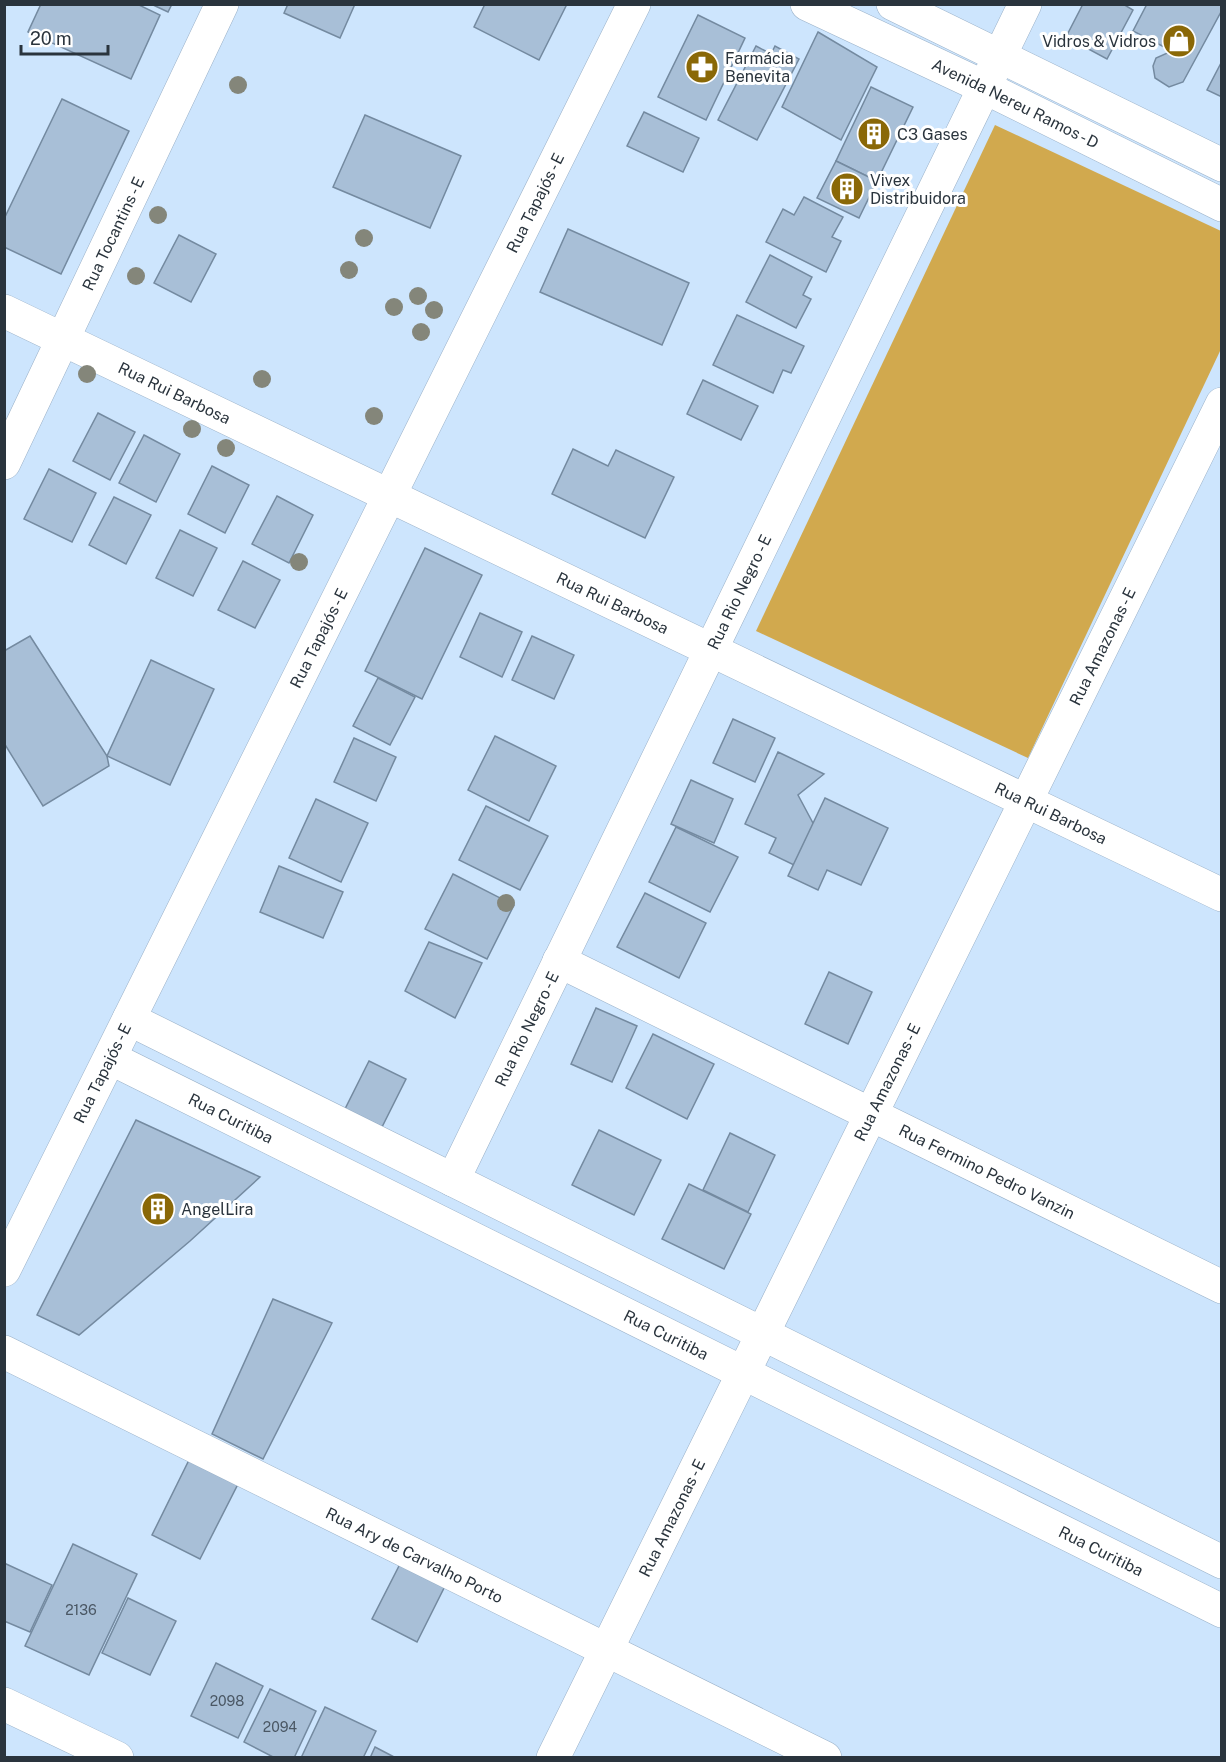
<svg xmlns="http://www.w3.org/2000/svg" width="1226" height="1762" font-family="'Public Sans',sans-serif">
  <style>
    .green { fill: #d1a94e }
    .building { fill: #a8bfd7; stroke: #748aa0; stroke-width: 1.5 }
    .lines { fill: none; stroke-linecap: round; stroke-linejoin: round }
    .minor-casing { stroke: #9ab1c8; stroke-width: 34 }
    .minor { stroke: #fff; stroke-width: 33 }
    .tree { fill: #84867a }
    .labels { text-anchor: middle; stroke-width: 6; stroke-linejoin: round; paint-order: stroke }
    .number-label { font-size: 14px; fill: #4a5764 }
    .poi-label { font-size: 16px; fill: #2a343d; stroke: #fff; text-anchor: start }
    .street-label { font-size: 16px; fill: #2a343d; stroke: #fff }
  </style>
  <rect width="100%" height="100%" fill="#cde5fd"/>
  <polygon class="green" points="995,125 1221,231 1221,349 1028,758 756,631"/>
  <g class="building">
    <polygon points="41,4 137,4 160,15 131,79 28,32"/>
    <polygon points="151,4 172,4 168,12"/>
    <polygon points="288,4 355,4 340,38 284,13"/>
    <polygon points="485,4 567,4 539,60 474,27"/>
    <polygon points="1083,4 1123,4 1133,10 1107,59 1066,37"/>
    <polygon points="1147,4 1222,4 1222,10 1183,82 1169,87 1155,78 1153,66 1156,58 1172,51 1133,31"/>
    <polygon points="698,15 745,38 706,120 658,97"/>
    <polygon points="818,32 877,67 841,140 782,107"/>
    <polygon points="756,46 771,54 775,46 799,59 757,140 718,120"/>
    <polygon points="1222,61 1222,97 1207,90"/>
    <polygon points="871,87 913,107 877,181 836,161"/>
    <polygon points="62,99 129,131 61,274 4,247 4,219"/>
    <polygon points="644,112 699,138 683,172 627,146"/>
    <polygon points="365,115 461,156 430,228 333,187"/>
    <polygon points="836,161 877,181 859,218 817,198"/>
    <polygon points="804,197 843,217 832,237 841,241 826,272 766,242 783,209 794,215"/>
    <polygon points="568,229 689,283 662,345 540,292"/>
    <polygon points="179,235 216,254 191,302 154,283"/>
    <polygon points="770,255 812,277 803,295 811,299 796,328 746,302"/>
    <polygon points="737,315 804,346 791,373 783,370 773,393 713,365"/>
    <polygon points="703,380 758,406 741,440 687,414"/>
    <polygon points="98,413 135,432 110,480 73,461"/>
    <polygon points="144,435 180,454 156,502 119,483"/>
    <polygon points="573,449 608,466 616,450 674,477 645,538 552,494"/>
    <polygon points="212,466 249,485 225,533 188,514"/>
    <polygon points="49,469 96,493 72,542 24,519"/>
    <polygon points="277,496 313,515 289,563 252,544"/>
    <polygon points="114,497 151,515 126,564 89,545"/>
    <polygon points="180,530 217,548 193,596 156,578"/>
    <polygon points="425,548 482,575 422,699 365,671"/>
    <polygon points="243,561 280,580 255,628 218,610"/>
    <polygon points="480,613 522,632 502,677 460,657"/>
    <polygon points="30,636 107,756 109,766 43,806 4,743 4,651"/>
    <polygon points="532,636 574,655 554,699 512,680"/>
    <polygon points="151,660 214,689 170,785 107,756"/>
    <polygon points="378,678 415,697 390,745 353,726"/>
    <polygon points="733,719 775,738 755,782 713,763"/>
    <polygon points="495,736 556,766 529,821 468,790"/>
    <polygon points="354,738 396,757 376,801 334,782"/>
    <polygon points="778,752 824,774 798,795 814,825 794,865 769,853 776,838 745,824"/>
    <polygon points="691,780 733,799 714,843 671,824"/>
    <polygon points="825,798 888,828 861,885 827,870 818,890 788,876"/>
    <polygon points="316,799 368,823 341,882 289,858"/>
    <polygon points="486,806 548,836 520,890 459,860"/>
    <polygon points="676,827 738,857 710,912 649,882"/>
    <polygon points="279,866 343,892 323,938 260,912"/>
    <polygon points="453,874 514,905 487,959 425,929"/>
    <polygon points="645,893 706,923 679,978 617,947"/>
    <polygon points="429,942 482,963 455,1018 405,991"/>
    <polygon points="829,972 872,992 848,1044 805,1024"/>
    <polygon points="596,1008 637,1026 612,1082 571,1064"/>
    <polygon points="653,1034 714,1064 687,1119 626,1088"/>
    <polygon points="369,1061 406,1079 382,1127 345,1109"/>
    <polygon points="136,1120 260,1177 190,1241 79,1335 37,1315"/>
    <polygon points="599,1130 661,1160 634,1215 572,1185"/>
    <polygon points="730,1133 775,1155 748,1212 703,1190"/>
    <polygon points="689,1184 751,1214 724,1269 662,1239"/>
    <polygon points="273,1299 332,1323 263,1459 212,1434"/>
    <polygon points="189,1460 238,1484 200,1559 152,1535"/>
    <polygon points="73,1544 137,1574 89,1675 25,1646"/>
    <polygon points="4,1563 52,1585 30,1632 4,1621"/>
    <polygon points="400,1564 445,1586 417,1642 372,1619"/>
    <polygon points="128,1598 176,1621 150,1675 102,1653"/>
    <polygon points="216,1663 263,1686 238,1738 191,1716"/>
    <polygon points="270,1689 316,1711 294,1758 275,1758 244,1742"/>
    <polygon points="325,1707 376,1731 363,1758 301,1758"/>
    <polygon points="375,1747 396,1758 370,1758"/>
  </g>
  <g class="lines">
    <defs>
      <g id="minor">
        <path id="s1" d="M 807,4 L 984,87 L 1222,205"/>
        <polyline points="893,4 1222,165"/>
        <path id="s2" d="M 4,311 L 1222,895"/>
        <path id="s3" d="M 4,463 L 222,4"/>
        <path id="s4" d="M 559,961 L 1222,1287"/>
        <polyline points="129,1019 1222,1562"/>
        <path id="s5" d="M 110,1058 L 1222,1611"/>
        <path id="s6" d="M 453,1180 L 1025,4"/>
        <path id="s7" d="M 4,1270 L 634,4"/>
        <path id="s8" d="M 4,1352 L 825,1758"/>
        <polyline points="4,1704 117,1758"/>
        <path id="s9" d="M 553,1758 L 1222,404"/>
      </g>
    </defs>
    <use href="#minor" class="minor-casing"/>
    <use href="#minor" class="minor"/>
  </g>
  <g class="tree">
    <circle cx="238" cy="85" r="9"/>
    <circle cx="158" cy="215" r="9"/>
    <circle cx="364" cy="238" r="9"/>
    <circle cx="349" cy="270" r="9"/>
    <circle cx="136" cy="276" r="9"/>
    <circle cx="418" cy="296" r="9"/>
    <circle cx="394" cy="307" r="9"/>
    <circle cx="434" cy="310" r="9"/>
    <circle cx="421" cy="332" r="9"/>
    <circle cx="87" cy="374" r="9"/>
    <circle cx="262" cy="379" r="9"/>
    <circle cx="374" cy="416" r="9"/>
    <circle cx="192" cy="429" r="9"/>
    <circle cx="226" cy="448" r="9"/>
    <circle cx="299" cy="562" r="9"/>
    <circle cx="506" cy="903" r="9"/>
  </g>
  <defs>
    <symbol id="shop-disc" viewBox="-11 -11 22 22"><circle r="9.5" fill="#8a6807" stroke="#fff"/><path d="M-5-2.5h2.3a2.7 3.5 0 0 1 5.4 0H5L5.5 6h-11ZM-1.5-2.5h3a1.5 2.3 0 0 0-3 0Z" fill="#fff"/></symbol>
    <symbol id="pharmacy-disc" viewBox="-11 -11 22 22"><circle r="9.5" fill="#8a6807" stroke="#fff"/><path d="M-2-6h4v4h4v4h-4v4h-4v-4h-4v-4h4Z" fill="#fff"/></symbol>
    <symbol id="building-disc" viewBox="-11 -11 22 22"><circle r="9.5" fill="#8a6807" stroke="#fff"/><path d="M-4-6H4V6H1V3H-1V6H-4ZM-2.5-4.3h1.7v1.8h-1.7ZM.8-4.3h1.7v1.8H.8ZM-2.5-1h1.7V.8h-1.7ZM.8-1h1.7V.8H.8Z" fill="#fff"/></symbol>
  </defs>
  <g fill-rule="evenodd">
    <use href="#shop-disc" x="1160" y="22" width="38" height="38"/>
    <use href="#pharmacy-disc" x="683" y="48" width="38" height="38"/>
    <use href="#building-disc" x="855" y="115" width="38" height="38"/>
    <use href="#building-disc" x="828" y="170" width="38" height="38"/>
    <use href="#building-disc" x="139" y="1190" width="38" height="38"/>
  </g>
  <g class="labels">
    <g class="number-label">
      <text x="81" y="1615">2136</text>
      <text x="227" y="1706">2098</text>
      <text x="280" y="1732">2094</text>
    </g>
    <g class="poi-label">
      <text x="1156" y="47" text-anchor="end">Vidros &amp; Vidros</text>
      <text x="725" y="64">Farmácia<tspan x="725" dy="18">Benevita</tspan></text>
      <text x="897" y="140">C3 Gases</text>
      <text x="870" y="186">Vivex<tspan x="870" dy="18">Distribuidora</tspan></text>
      <text x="181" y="1215">AngelLira</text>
    </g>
    <g class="street-label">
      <text dy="6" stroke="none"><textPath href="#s1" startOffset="231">Avenida Nereu Ramos - D</textPath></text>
      <text dy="6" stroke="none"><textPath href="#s7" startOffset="1192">Rua Tapajós - E</textPath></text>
      <text dy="6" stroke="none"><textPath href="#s3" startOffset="254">Rua Tocantins - E</textPath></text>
      <text dy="6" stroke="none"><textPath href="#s2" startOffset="189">Rua Rui Barbosa</textPath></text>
      <text dy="6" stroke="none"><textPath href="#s6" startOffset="654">Rua Rio Negro - E</textPath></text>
      <text dy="6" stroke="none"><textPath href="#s2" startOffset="675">Rua Rui Barbosa</textPath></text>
      <text dy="6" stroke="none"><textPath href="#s7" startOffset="706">Rua Tapajós - E</textPath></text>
      <text dy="6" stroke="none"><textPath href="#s9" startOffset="1240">Rua Amazonas - E</textPath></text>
      <text dy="6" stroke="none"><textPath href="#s2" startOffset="1161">Rua Rui Barbosa</textPath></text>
      <text dy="6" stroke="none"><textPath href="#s6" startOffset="168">Rua Rio Negro - E</textPath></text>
      <text dy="6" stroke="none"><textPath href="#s7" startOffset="220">Rua Tapajós - E</textPath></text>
      <text dy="6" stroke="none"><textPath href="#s9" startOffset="754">Rua Amazonas - E</textPath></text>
      <text dy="6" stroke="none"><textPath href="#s5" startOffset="135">Rua Curitiba</textPath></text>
      <text dy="6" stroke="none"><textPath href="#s4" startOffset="477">Rua Fermino Pedro Vanzin</textPath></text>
      <text dy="6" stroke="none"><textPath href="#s5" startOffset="621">Rua Curitiba</textPath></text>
      <text dy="6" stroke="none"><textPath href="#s9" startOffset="268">Rua Amazonas - E</textPath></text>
      <text dy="6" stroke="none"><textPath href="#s5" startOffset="1107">Rua Curitiba</textPath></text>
      <text dy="6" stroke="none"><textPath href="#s8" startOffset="458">Rua Ary de Carvalho Porto</textPath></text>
    </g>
  </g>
  <rect width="1226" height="1762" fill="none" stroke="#2a343d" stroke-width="12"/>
  <path d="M21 45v9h87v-9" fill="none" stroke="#2a343d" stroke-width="3"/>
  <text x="30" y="45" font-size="18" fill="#2a343d" stroke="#ffffff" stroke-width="4.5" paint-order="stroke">20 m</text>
</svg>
